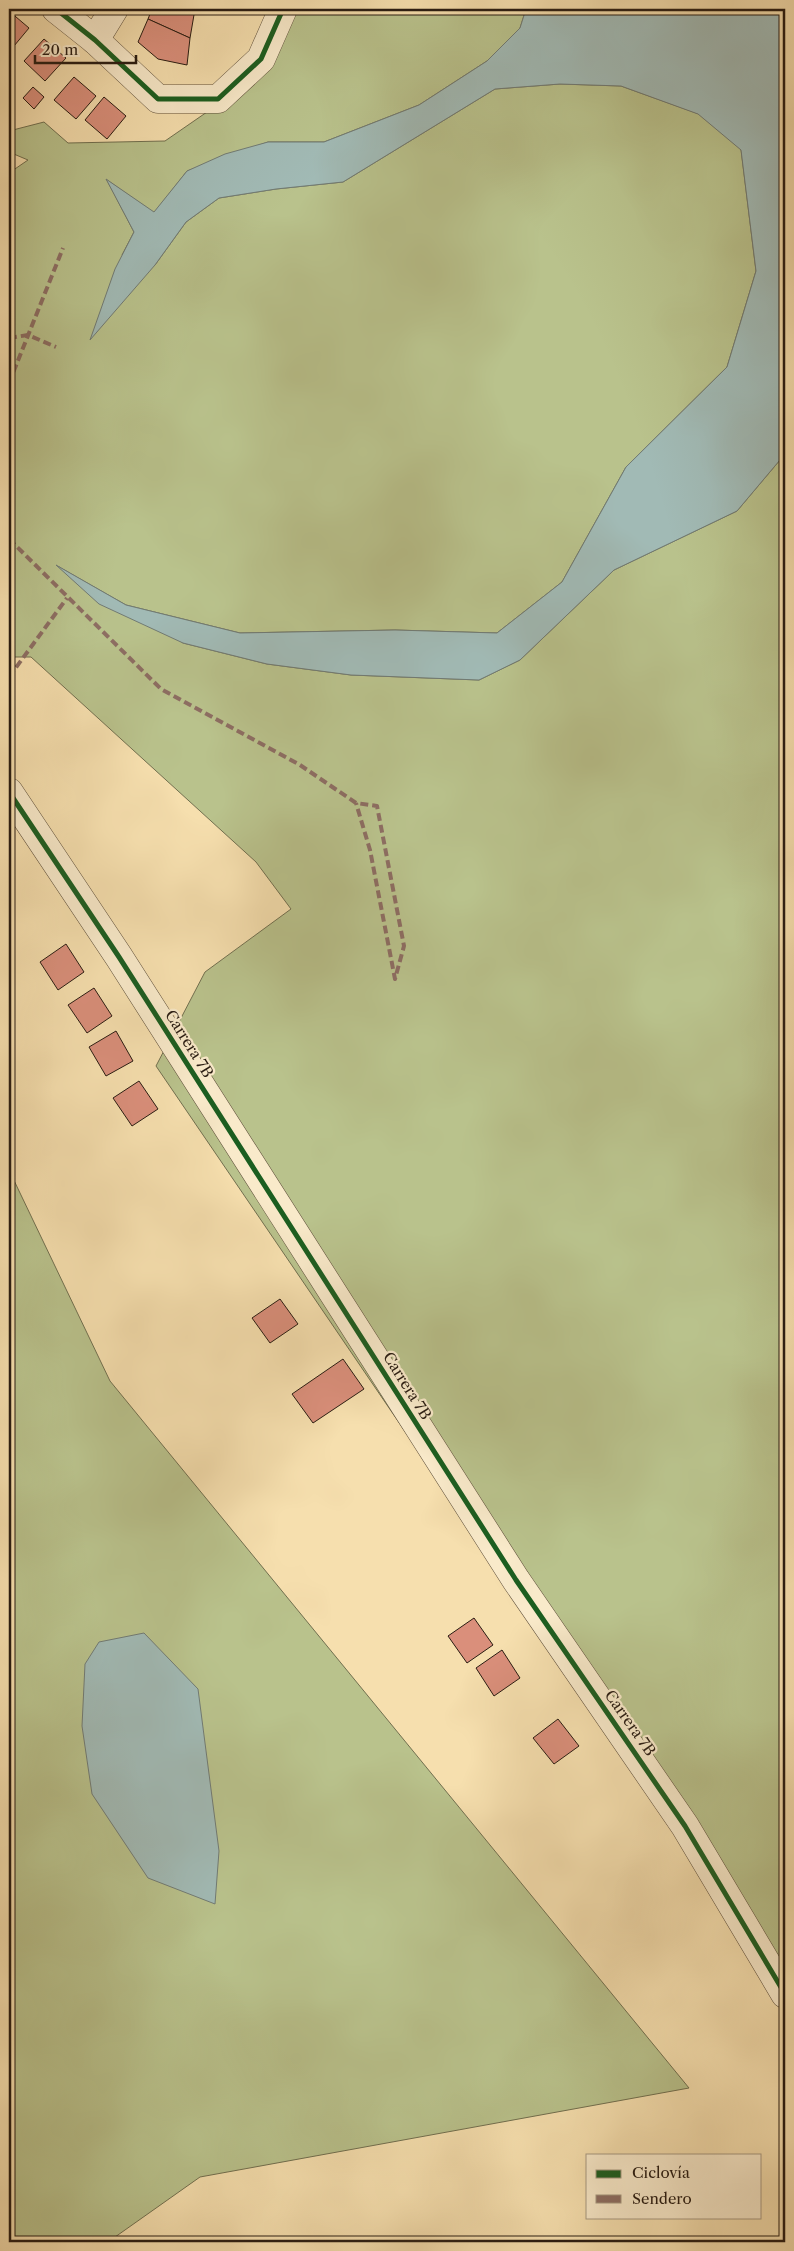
<svg xmlns="http://www.w3.org/2000/svg" width="794" height="2251" font-family="'Libre Caslon Text',serif">
  <style>
    .green { fill: #b9c28c; stroke: #716f4f }
    .water { fill: #a1bab5; stroke: #717b74 }
    .building { fill: #da8f7b; stroke: #291c12 }
    .lines { fill: none; stroke-linecap: round; stroke-linejoin: round }
    .minor-casing { stroke: #5c4d39; stroke-width: 29 }
    .minor { stroke: #f9eaca; stroke-width: 28 }
    .quiet { stroke: #8d6e63; stroke-width: 4; stroke-dasharray: 8 4; stroke-linecap: butt }
    .cycleway-casing { stroke: #f9eaca; stroke-width: 8 }
    .cycleway { stroke: #1b5e20; stroke-width: 5 }
    .labels { text-anchor: middle; stroke-width: 4.5; stroke-linejoin: round; paint-order: stroke }
    .street-label { font-size: 15px; fill: #291c12; stroke: #f9eaca }
  </style>
  <rect width="100%" height="100%" fill="#f6dfae"/>
  <filter id="stains"><feTurbulence type="fractalNoise" baseFrequency=".004" numOctaves="4"/><feColorMatrix values="0 0 0 0 .2 0 0 0 0 .09 0 0 0 0 .02 0 0 0 .5 -.17"/></filter>
  <radialGradient id="worn" r=".72"><stop offset=".6" stop-color="#630" stop-opacity="0"/><stop offset="1" stop-color="#630" stop-opacity=".3"/></radialGradient>
  <g class="green">
    <polygon points="278,9 526,9 520,28 487,61 419,105 324,142 268,142 187,171 154,213 107,180 134,232 122,255 155,265 186,222 219,198 276,189 343,182 495,89 560,84 621,86 699,114 741,149 756,271 727,367 626,467 562,582 497,633 395,630 240,633 126,605 59,567 183,643 267,664 351,675 479,680 520,660 614,570 737,511 785,454 785,1989 156,1066 205,972 291,909 256,862 31,657 9,657 9,173 28,160 9,152 9,131 44,122 68,143 165,141 262,74"/>
    <polygon points="9,1170 110,1381 689,2088 200,2177 108,2242 9,2242"/>
  </g>
  <g class="water">
    <polygon points="526,9 785,9 785,454 737,511 614,570 520,660 479,680 351,675 267,664 183,643 99,604 56,565 126,605 240,633 395,630 497,633 562,582 626,467 727,367 756,271 741,150 698,114 621,86 560,84 495,89 343,182 276,189 219,198 186,222 155,265 90,340 115,269 134,232 106,179 154,212 187,171 225,154 268,142 324,142 419,105 487,61 520,28"/>
    <polygon points="144,1633 198,1689 219,1851 215,1904 148,1878 92,1794 82,1726 85,1664 99,1642"/>
  </g>
  <g class="building">
    <polygon points="152,9 195,9 190,38 148,19"/>
    <polygon points="9,11 29,28 9,52"/>
    <polygon points="148,19 190,38 187,65 158,59 138,42"/>
    <polygon points="44,39 66,58 45,81 24,61"/>
    <polygon points="74,77 96,96 76,119 54,100"/>
    <polygon points="33,87 44,97 34,109 23,98"/>
    <polygon points="104,97 126,116 107,139 85,120"/>
    <polygon points="66,944 84,972 58,990 40,962"/>
    <polygon points="94,988 112,1016 87,1033 68,1005"/>
    <polygon points="116,1031 133,1061 106,1076 89,1047"/>
    <polygon points="139,1081 158,1109 132,1126 113,1098"/>
    <polygon points="280,1299 298,1324 270,1343 252,1318"/>
    <polygon points="343,1359 364,1389 313,1423 292,1394"/>
    <polygon points="474,1618 493,1645 467,1663 448,1636"/>
    <polygon points="502,1650 520,1678 494,1696 476,1668"/>
    <polygon points="558,1719 579,1746 554,1764 533,1738"/>
  </g>
  <g class="lines">
    <defs>
      <g id="minor">
        <polyline points="56,9 95,40 158,99 218,99 261,59 283,9"/>
        <polyline points="95,40 114,9"/>
        <polyline points="9,792 119,957 516,1580 685,1826 785,1994"/>
      </g>
    </defs>
    <use href="#minor" class="minor-casing"/>
    <use href="#minor" class="minor"/>
    <g class="quiet">
      <polyline points="9,338 28,335 56,347"/>
      <polyline points="9,383 63,248"/>
      <polyline points="9,539 161,689 300,765 356,803 377,806 404,946 395,979 370,850 356,803"/>
      <polyline points="9,677 67,598"/>
    </g>
    <defs>
      <g id="cycleway">
        <polyline points="56,9 95,40 158,99 218,99 261,59 283,9"/>
        <polyline points="9,792 119,957 516,1580 685,1826 785,1994"/>
      </g>
    </defs>
    <use href="#cycleway" class="cycleway-casing"/>
    <use href="#cycleway" class="cycleway"/>
  </g>
  <g class="labels">
    <g class="street-label">
      <text transform="translate(189 1044) rotate(58)" y="5">Carrera 7B</text>
      <text transform="translate(407 1386) rotate(58)" y="5">Carrera 7B</text>
      <text transform="translate(630 1723) rotate(55)" y="5">Carrera 7B</text>
    </g>
  </g>
  <rect width="794" height="2251" fill="none" stroke="#f6dfae" stroke-width="30"/>
  <rect x="10" y="10" width="774" height="2231" fill="none" stroke="#291c12" stroke-width="2.5"/>
  <rect x="15" y="15" width="764" height="2221" fill="none" stroke="#291c12"/>
  <rect x="586" y="2154" width="175" height="65" fill="#f9eaca" stroke="#a69880"/>
  <rect x="596" y="2170" width="25" height="8" fill="#1b5e20" stroke="#a69880"/>
  <text x="632" y="2178" font-size="15" fill="#291c12">Ciclovía</text>
  <rect x="596" y="2195" width="25" height="8" fill="#8d6e63" stroke="#a69880"/>
  <text x="632" y="2204" font-size="15" fill="#291c12">Sendero</text>
  <path d="M35 55v8h101v-8" fill="none" stroke="#291c12" stroke-width="2.5"/>
  <text x="42" y="55" font-size="15" fill="#291c12" stroke="#f9eaca" stroke-width="4" paint-order="stroke">20 m</text>
  <rect width="100%" height="100%" filter="url(#stains)"/>
  <rect width="100%" height="100%" fill="url(#worn)"/>
</svg>
